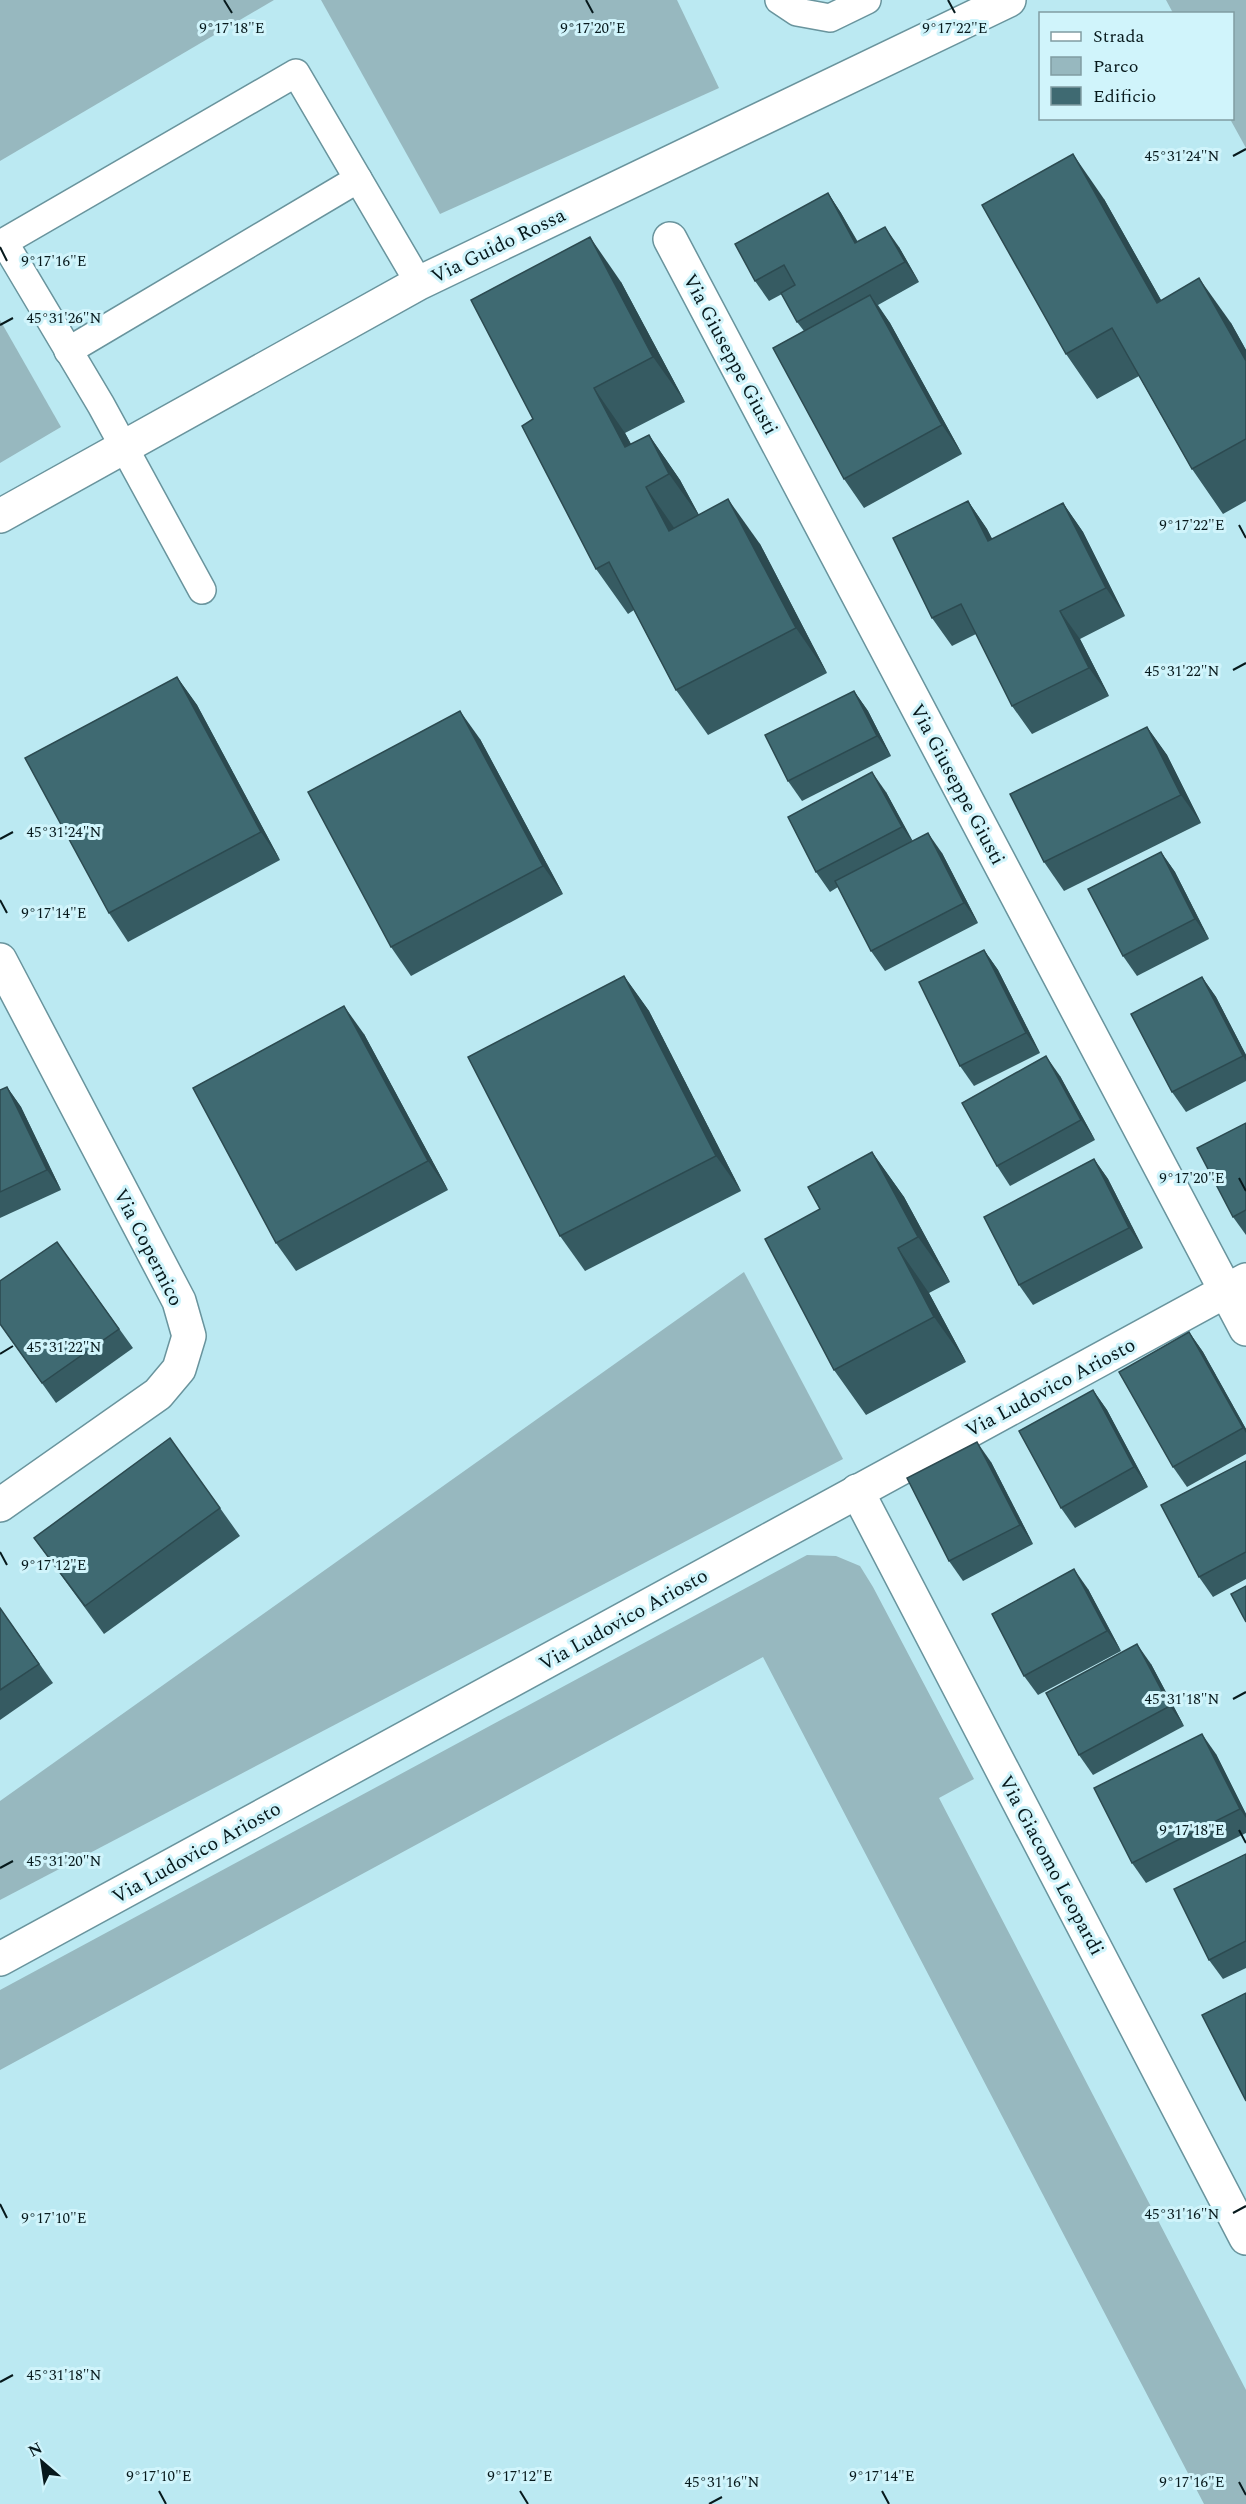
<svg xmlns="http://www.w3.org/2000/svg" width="1246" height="2504" font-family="Spectral,serif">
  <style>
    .green { fill: #97b8bf }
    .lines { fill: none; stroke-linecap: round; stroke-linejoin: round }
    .lane-casing { stroke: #69949d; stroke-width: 30 }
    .street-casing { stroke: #69949d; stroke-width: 36 }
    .lane { stroke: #fff; stroke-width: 27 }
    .street { stroke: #fff; stroke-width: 33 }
    .wall { fill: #365b62 }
    .shaded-wall { fill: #2c4a50 }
    .building { fill: #3f6a72; stroke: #2c4a50; stroke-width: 1.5 }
    .ticks { fill: none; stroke: #07191c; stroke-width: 2 }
    .labels { text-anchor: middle; stroke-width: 6; stroke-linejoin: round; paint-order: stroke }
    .street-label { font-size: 20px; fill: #07191c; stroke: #d0f4fb }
    .ticks-label { font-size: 15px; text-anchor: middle; fill: #07191c; stroke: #d0f4fb; stroke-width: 6; stroke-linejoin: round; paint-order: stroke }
  </style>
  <rect width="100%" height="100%" fill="#bbe9f2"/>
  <g class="green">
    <polygon points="0,0 274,0 0,161"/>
    <polygon points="321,0 677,0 719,88 440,214"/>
    <polygon points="1166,0 1246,0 1246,148 1230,119 1232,118 1232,14 1173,13"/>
    <polygon points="0,320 61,427 0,463"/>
    <polygon points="744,1272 843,1459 0,1900 0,1801"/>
    <polygon points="807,1555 836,1556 860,1566 873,1587 974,1779 939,1798 1246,2390 1246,2504 1204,2504 763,1657 0,2070 0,1990"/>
  </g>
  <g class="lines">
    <defs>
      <g id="lane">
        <polyline points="779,0 797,12 830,18 867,0"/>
        <polyline points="68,351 358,179"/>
        <polyline points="202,590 101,405 4,242 296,73 419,283"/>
      </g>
      <g id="street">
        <polyline points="670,239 1246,1329"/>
        <polyline points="0,516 419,283 1009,0"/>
        <polyline points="0,960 179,1301 189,1336 179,1369 158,1394 0,1505"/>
        <polyline points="857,1491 1246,2238"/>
        <polyline points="0,1959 1246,1280"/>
      </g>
    </defs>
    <use href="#lane" class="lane-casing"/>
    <use href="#street" class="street-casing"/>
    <use href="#lane" class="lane"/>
    <use href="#street" class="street"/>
  </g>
  <g class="wall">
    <polygon points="828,193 841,213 858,242 899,247 919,282 878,305 890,323 962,454 864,508 844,479 804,331 797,322 782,294 769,301 755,281"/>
    <polygon points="1104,199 1161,300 1231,323 1246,350 1246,501 1223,514 1192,469 1139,376 1097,399 1066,354"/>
    <polygon points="621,282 685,402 625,433 631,444 649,435 680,480 699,515 760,544 827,673 708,735 676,690 634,610 628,614 596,569 533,419"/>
    <polygon points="968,501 987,529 992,539 1063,503 1083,532 1125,616 1080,639 1109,696 1032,734 1012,706 976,634 952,646 932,618"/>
    <polygon points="177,677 197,705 280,860 128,942 109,913"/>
    <polygon points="854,691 868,711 891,756 802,801 788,781"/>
    <polygon points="1147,727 1167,755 1201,823 1064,891 1044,862"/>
    <polygon points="480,739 563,894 411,976 391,947"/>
    <polygon points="886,792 912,841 942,853 978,923 885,971 871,951 838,887 830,892 816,872"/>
    <polygon points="1161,852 1175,872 1209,939 1137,976 1123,956"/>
    <polygon points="984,950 998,970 1040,1053 974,1086 960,1066"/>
    <polygon points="624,976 649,1011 741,1191 585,1271 560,1236"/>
    <polygon points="1202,977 1216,997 1246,1055 1246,1081 1186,1112 1172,1092"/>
    <polygon points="364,1034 448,1190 296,1271 276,1243"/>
    <polygon points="1060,1076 1095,1140 1010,1186 997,1166"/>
    <polygon points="7,1087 21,1107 61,1190 0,1218 0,1090"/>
    <polygon points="1246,1123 1246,1235 1233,1217"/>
    <polygon points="872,1152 904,1197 950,1282 929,1293 966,1362 866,1415 834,1370 820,1209"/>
    <polygon points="1094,1159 1108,1179 1143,1248 1033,1305 1019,1285"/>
    <polygon points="57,1242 133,1348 56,1403 0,1324"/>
    <polygon points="1189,1332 1203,1352 1246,1429 1246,1454 1187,1487 1173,1467"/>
    <polygon points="1093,1390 1107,1410 1148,1487 1075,1528 1061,1508"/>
    <polygon points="1246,1461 1246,1579 1213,1597 1199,1577"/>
    <polygon points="991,1462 1033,1544 963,1581 949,1561"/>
    <polygon points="220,1508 240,1536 104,1634 34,1538"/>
    <polygon points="1088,1589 1121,1651 1038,1695 1024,1676"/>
    <polygon points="0,1608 53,1683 0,1720"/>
    <polygon points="1151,1664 1184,1726 1093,1775 1079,1755"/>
    <polygon points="1216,1754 1246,1814 1246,1833 1146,1883 1132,1863"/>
    <polygon points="1246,1854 1246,1968 1223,1979 1209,1960"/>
  </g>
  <g class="shaded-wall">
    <polygon points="1073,154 1104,199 1188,348 1157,303"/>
    <polygon points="828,193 841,213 869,263 855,243"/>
    <polygon points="885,227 899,247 919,282 905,262"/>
    <polygon points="590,237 621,282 685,402 653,357"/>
    <polygon points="1199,278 1231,323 1246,350 1246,361"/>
    <polygon points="870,295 890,323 962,454 942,425"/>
    <polygon points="594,388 625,433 652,483 625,447"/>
    <polygon points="649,435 680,480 701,519 669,474"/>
    <polygon points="646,487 677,532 669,531"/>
    <polygon points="728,499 760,544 827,673 796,628"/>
    <polygon points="968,501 987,529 1008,569 988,541"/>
    <polygon points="1063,503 1083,532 1125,616 1106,588"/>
    <polygon points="1060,611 1080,639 1109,696 1089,668"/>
    <polygon points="177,677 197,705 280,860 261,832"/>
    <polygon points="854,691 868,711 891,756 877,736"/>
    <polygon points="460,711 480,739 563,894 543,866"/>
    <polygon points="1147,727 1167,755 1201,823 1181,795"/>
    <polygon points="872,772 886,792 916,847 902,827"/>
    <polygon points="928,833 942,853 978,923 964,903"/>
    <polygon points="1161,852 1175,872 1209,939 1195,919"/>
    <polygon points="984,950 998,970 1040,1053 1026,1033"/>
    <polygon points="624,976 649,1011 741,1191 716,1156"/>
    <polygon points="1202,977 1216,997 1246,1055 1246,1061"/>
    <polygon points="344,1006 364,1034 448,1190 428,1161"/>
    <polygon points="1046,1056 1060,1076 1095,1140 1081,1120"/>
    <polygon points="7,1087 21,1107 61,1190 47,1170"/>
    <polygon points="872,1152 904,1197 950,1282 918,1237"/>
    <polygon points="1094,1159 1108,1179 1143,1248 1129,1228"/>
    <polygon points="898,1248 929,1293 966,1362 934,1317"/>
    <polygon points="1189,1332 1203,1352 1246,1429 1246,1433"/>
    <polygon points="1093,1390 1107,1410 1148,1487 1134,1467"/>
    <polygon points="977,1442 991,1462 1033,1544 1020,1525"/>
    <polygon points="1074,1569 1088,1589 1121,1651 1107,1631"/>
    <polygon points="1137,1644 1151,1664 1184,1726 1170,1706"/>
    <polygon points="1202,1734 1216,1754 1246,1814 1246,1818 1240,1809"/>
  </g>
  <g class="building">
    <polygon points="1073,154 1157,303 1199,278 1246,361 1246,439 1192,469 1112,328 1066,354 982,205"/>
    <polygon points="828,193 855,243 885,227 905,262 797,322 781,293 795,285 784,265 755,281 735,244"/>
    <polygon points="590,237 653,357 594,388 625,447 649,435 669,474 646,487 669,531 728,499 796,628 676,690 609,562 596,569 522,426 533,419 471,300"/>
    <polygon points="870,295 942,425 844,479 773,348"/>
    <polygon points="968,501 988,541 1063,503 1106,588 1060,611 1089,668 1012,706 961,604 932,618 893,538"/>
    <polygon points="177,677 261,832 109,913 25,758"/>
    <polygon points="854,691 877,736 788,781 765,735"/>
    <polygon points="460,711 543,866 391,947 308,792"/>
    <polygon points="1147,727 1181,795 1044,862 1010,794"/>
    <polygon points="872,772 902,827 816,872 788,817"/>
    <polygon points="928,833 964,903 871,951 835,881"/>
    <polygon points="1161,852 1195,919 1123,956 1088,889"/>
    <polygon points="984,950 1026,1033 960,1066 919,982"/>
    <polygon points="624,976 716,1156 560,1236 468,1057"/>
    <polygon points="1202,977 1243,1056 1172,1092 1131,1014"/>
    <polygon points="344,1006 428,1161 276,1243 193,1088"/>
    <polygon points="1046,1056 1081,1120 997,1166 962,1103"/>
    <polygon points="7,1087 47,1170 0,1192 0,1090"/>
    <polygon points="1246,1123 1246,1210 1233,1217 1197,1148"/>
    <polygon points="872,1152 918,1237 898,1248 934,1317 834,1370 765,1239 820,1209 808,1187"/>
    <polygon points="1094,1159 1129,1228 1019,1285 984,1217"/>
    <polygon points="57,1242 119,1329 42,1383 0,1324 0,1281"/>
    <polygon points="1189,1332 1243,1428 1173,1467 1119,1372"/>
    <polygon points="1093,1390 1134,1467 1061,1508 1019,1431"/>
    <polygon points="170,1438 220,1508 85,1606 34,1538"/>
    <polygon points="977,1442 1020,1525 949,1561 907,1478"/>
    <polygon points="1246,1461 1246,1552 1199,1577 1161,1505"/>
    <polygon points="1074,1569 1107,1631 1024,1676 992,1614"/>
    <polygon points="1246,1586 1246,1622 1231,1594"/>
    <polygon points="0,1608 39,1664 0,1690"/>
    <polygon points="1137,1644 1170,1706 1079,1755 1046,1693"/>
    <polygon points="1202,1734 1240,1809 1132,1863 1094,1788"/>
    <polygon points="1246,1854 1246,1941 1209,1960 1174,1889"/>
    <polygon points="1246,1993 1246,2101 1202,2015"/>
  </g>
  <path class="ticks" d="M 224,0 L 232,13M 586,0 L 593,13M 948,0 L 955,13M 1233,156 L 1246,149M 0,247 L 7,261M 0,325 L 13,318M 1239,525 L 1246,538M 1233,670 L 1246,663M 0,839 L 13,832M 0,900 L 7,913M 1239,1178 L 1246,1191M 0,1354 L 13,1346M 0,1552 L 7,1565M 1233,1699 L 1246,1692M 1239,1830 L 1246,1843M 0,1868 L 13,1861M 0,2204 L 7,2218M 1233,2213 L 1246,2206M 0,2382 L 13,2375M 1239,2482 L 1246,2495M 159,2491 L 166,2504M 520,2491 L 528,2504M 882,2491 L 889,2504M 709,2504 L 722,2497"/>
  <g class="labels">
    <g class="street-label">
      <text transform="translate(498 245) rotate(-26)" y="7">Via Guido Rossa</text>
      <text transform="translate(731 354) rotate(62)" y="7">Via Giuseppe Giusti</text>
      <text transform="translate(958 784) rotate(62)" y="7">Via Giuseppe Giusti</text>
      <text transform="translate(149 1247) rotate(63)" y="7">Via Copernico</text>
      <text transform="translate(1050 1387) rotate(-28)" y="7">Via Ludovico Ariosto</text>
      <text transform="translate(623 1619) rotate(-29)" y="7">Via Ludovico Ariosto</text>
      <text transform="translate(196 1852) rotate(-29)" y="7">Via Ludovico Ariosto</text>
      <text transform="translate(1052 1865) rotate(62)" y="7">Via Giacomo Leopardi</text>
    </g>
  </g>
  <g class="ticks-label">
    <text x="232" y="33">9°17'18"E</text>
    <text x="593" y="33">9°17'20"E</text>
    <text x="955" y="33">9°17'22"E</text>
    <text x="1182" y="161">45°31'24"N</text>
    <text x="54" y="266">9°17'16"E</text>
    <text x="64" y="323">45°31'26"N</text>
    <text x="1192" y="530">9°17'22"E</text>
    <text x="1182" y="676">45°31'22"N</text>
    <text x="64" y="837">45°31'24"N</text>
    <text x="54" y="918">9°17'14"E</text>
    <text x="1192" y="1183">9°17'20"E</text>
    <text x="64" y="1352">45°31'22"N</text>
    <text x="54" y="1570">9°17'12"E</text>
    <text x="1182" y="1704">45°31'18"N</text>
    <text x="1192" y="1835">9°17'18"E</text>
    <text x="64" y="1866">45°31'20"N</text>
    <text x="1182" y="2219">45°31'16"N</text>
    <text x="54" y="2223">9°17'10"E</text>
    <text x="64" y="2380">45°31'18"N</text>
    <text x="159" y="2481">9°17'10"E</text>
    <text x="520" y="2481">9°17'12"E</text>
    <text x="882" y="2481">9°17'14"E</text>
    <text x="722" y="2487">45°31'16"N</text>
    <text x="1192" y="2487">9°17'16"E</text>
  </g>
  <rect x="1039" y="12" width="195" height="108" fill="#d0f4fb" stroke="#809ca2" stroke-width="1.5"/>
  <rect x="1051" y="32" width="30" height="9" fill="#ffffff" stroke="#809ca2" stroke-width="1.5"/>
  <text x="1093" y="42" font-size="18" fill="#07191c">Strada</text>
  <rect x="1051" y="57" width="30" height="18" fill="#97b8bf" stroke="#809ca2" stroke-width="1.5"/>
  <text x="1093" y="72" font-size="18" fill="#07191c">Parco</text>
  <rect x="1051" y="87" width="30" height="18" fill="#3f6a72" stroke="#809ca2" stroke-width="1.5"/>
  <text x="1093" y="102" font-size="18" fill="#07191c">Edificio</text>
  <g transform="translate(42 2462) rotate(331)" stroke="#d0f4fb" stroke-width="4.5" paint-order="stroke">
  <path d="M0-4.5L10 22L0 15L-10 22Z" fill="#07191c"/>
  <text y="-9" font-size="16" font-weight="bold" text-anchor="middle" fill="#07191c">N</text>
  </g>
</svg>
